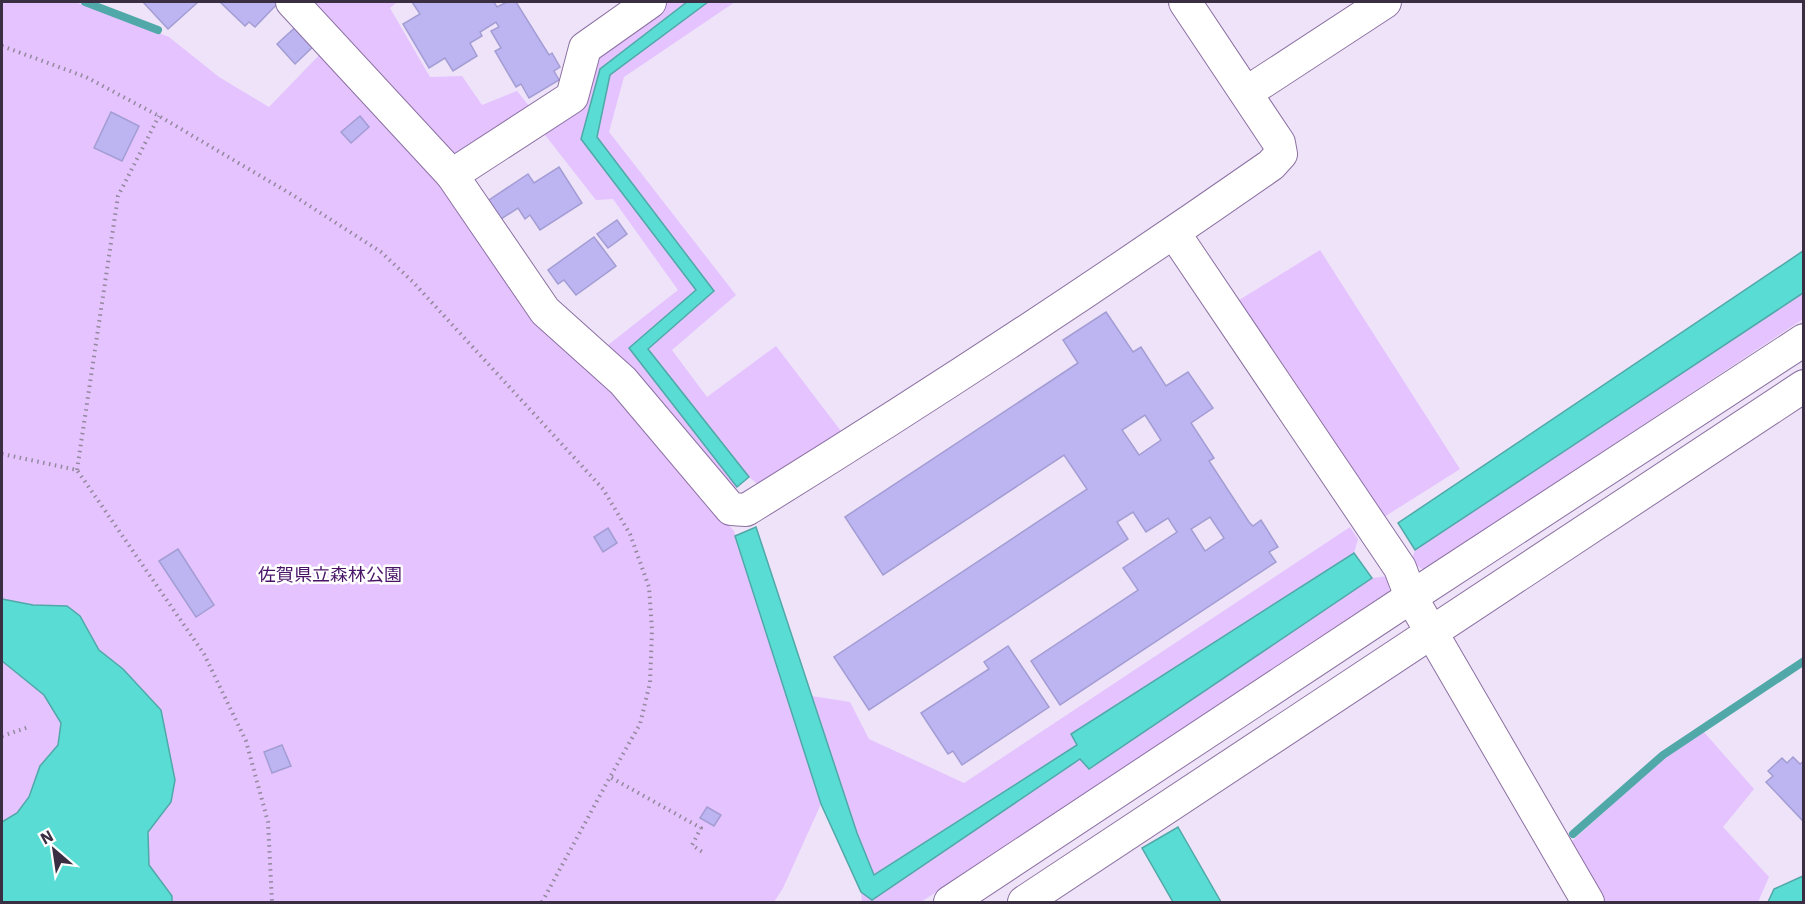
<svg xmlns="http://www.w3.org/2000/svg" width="1805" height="904" font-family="'IBM Plex Sans','Noto Sans JP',sans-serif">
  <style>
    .green { fill: #e4c3ff }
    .water { fill: #59dcd3; stroke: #50a8a8; stroke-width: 1.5 }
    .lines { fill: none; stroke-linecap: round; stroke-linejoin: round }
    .stream { stroke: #50a8a8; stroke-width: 8 }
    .building { fill: #bcb5f2; stroke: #a39dd3; stroke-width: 1.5; fill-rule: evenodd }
    .minor-casing { stroke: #8c71a2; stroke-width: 34 }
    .path { stroke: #94889d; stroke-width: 4; stroke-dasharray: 1.5 4.5; stroke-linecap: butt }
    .minor { stroke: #fff; stroke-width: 32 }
    .labels { text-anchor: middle; stroke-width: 5; stroke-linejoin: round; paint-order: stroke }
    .park-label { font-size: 18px; fill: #481367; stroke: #fff }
  </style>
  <rect width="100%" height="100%" fill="#efe3f9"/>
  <g class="green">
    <polygon points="2,2 73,2 89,6 169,37 219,77 269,107 326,48 421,149 599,381 643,422 704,498 734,531 821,804 783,888 774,902 2,902"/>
    <polygon points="311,2 397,2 390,8 430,77 462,76 482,105 517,91 534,112 466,156 446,151"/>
    <polygon points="667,2 687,2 600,69 581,139 697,290 630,348 737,487 733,496 608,345 678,290 613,199 596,200 538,126 587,62"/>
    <polygon points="708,2 735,2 624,77 609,132 736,295 672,350 707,397 776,346 844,435 760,486 749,477 648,349 714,291 597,137 610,75"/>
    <polygon points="1320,250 1460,469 1381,519 1236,302"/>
    <polygon points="1803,293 1803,319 1424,570 1411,562 1415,550"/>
    <polygon points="1350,527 1358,539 1354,553 1072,734 1078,744 873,875 857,833 812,696 850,702 869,739 964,783"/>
    <polygon points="1388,576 1390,594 921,902 862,902 861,892 872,900 1080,759 1089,769 1372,578"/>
    <polygon points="1703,731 1754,789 1723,827 1769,877 1758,902 1605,902 1571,842 1664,758"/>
  </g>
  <g class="water">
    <polygon points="687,2 708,2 610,75 597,137 714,291 648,349 749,477 737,487 629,348 696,290 581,139 600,69"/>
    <polygon points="1803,251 1803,293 1415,550 1398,523"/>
    <polygon points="756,527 857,833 874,875 1077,745 1071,734 1354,553 1372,578 1089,769 1080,759 872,900 861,892 821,804 735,536"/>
    <polygon points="2,599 33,605 67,606 80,616 99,650 123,669 161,710 175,780 171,802 148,832 149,865 172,896 172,902 2,902 2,822 17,813 29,797 40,766 58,745 61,723 44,695 2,661"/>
    <polygon points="1178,827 1221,902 1173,902 1142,848"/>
    <polygon points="1803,876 1803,902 1768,902 1774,889"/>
  </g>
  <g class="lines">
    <g class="stream">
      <polyline points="85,2 158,30"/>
      <polyline points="1573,834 1663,755 1804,661"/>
    </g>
  </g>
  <g class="building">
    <polygon points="143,2 198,2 168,29"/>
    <polygon points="220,2 279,2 255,27 249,22 245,26"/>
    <polygon points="412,2 494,2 497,7 507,2 516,2 549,55 552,53 560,67 554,71 559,80 529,98 521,84 516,87 495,51 501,48 491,31 499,27 496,22 480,32 482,36 470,43 477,56 453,71 445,58 429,68 403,24 420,14"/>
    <polygon points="301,22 319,41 295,64 277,44"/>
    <polygon points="111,112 139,126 122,161 94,148"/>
    <polygon points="360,116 369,127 351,143 341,132"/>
    <polygon points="559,167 582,203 540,230 530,215 525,219 518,208 495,223 483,204 528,174 534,183"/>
    <polygon points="617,220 627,234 608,248 597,234"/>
    <polygon points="594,237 616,266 576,295 564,280 558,284 548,270"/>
    <path d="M 1106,312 L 1133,352 L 1141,347 L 1166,386 L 1188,372 L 1213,408 L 1191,423 L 1214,458 L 1209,461 L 1249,522 L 1253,526 L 1261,520 L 1278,547 L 1269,552 L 1276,562 L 1060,705 L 1031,661 L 1138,590 L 1123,568 L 1177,532 L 1168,518 L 1146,532 L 1133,512 L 1117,522 L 1128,539 L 869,710 L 834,657 L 1087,489 L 1064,455 L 883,575 L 845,517 L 1078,363 L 1063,340 ZM 1145,415 L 1161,440 L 1139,455 L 1122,430 ZM 1210,517 L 1224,538 L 1205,551 L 1191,529 Z"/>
    <polygon points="608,528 617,543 603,552 594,537"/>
    <polygon points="178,549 214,605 196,617 159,561"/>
    <polygon points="1008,646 1049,707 962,765 953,751 948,754 921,713 989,669 984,662"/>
    <polygon points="282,745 291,766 272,773 264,752"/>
    <polygon points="1793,757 1800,764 1804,761 1804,822 1766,782 1773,776 1768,771 1782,758 1787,763"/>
    <polygon points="707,807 721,815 714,826 700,818"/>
  </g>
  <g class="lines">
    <defs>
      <g id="minor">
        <path d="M 292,2 L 452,175 L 545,311 L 623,381 L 731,509 L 746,510 C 924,400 1099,285 1271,165 L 1281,154 L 1279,143 L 1185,2"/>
        <polyline points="1246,93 1385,2"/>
        <polyline points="452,175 572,97 585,48 650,2"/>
        <polyline points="1174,233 1400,568 1411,597 1588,902"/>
        <polyline points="950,902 1411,597 1804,340"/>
        <polyline points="1024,902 1804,386"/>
      </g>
    </defs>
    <use href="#minor" class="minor-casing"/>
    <g class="path">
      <polyline points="2,46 86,77 159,116 291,194 381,252 413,282 603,489 630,534 649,587 652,630 650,683 640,724 610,777"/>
      <polyline points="2,454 77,470 204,654 246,741 268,822 272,902"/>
      <polyline points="77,470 118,196 159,116"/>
      <polyline points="2,736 29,727"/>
      <polyline points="542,902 610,777 701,828 692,845 704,853"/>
    </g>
    <use href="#minor" class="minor"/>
  </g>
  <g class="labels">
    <g class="park-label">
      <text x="330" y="581">佐賀県立森林公園</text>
    </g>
  </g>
  <rect width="1805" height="904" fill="none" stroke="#3a2e43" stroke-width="6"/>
  <g transform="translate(54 850) rotate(331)" stroke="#ffffff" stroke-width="4.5" paint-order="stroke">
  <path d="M0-4.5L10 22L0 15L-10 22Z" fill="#3a2e43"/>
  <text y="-9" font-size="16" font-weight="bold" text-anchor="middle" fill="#3a2e43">N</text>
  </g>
</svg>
